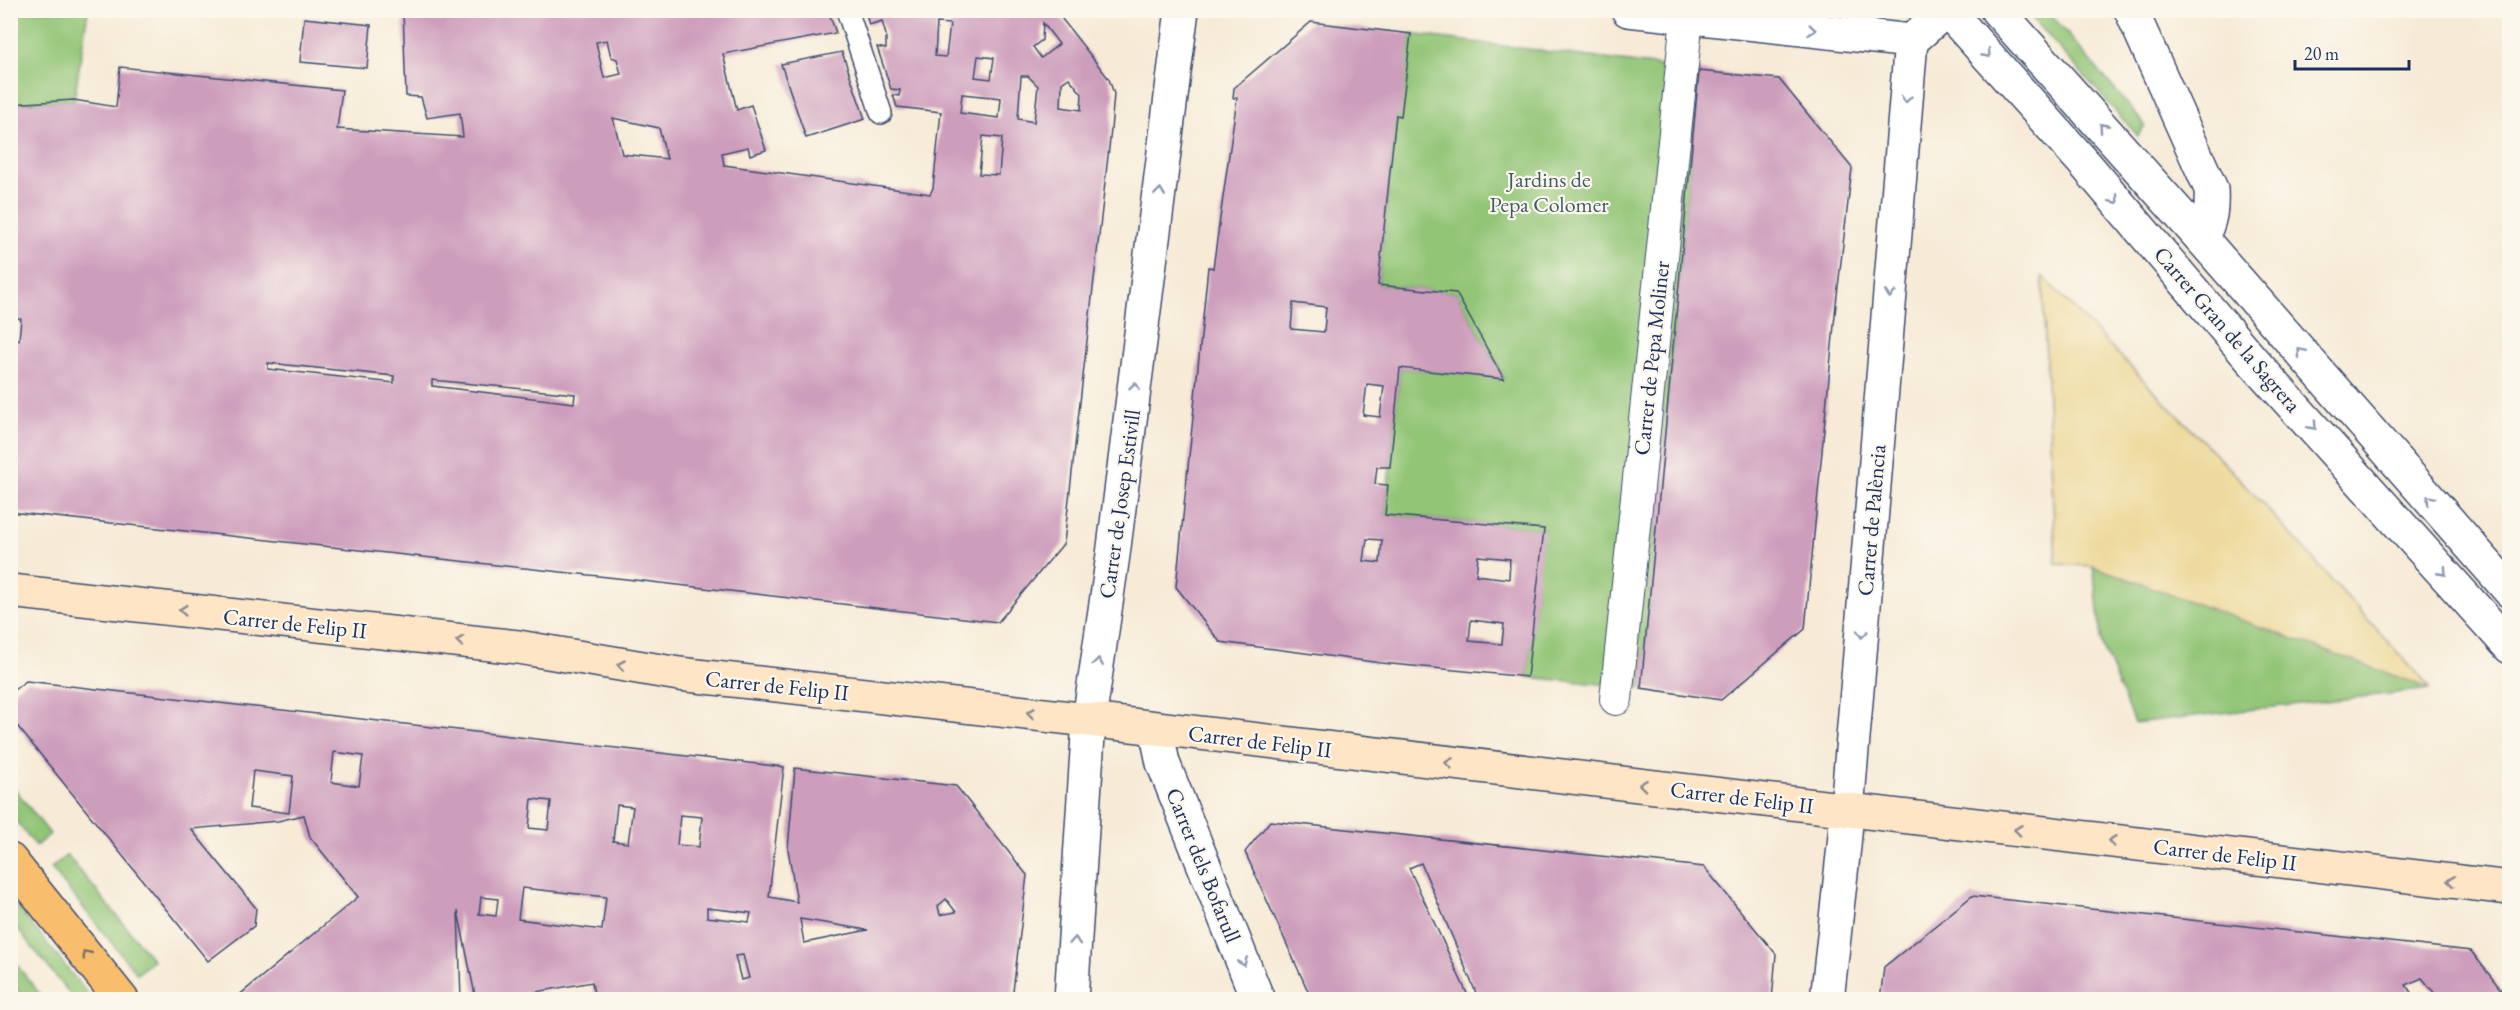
<svg xmlns="http://www.w3.org/2000/svg" width="2520" height="1010" font-family="'EB Garamond',serif">
  <style>
    .green { fill: #92c576; stroke: #567a6a; stroke-width: 1.5 }
    .sand { fill: #eeda9e; stroke: #84847e; stroke-width: 1.5 }
    .building { fill: #cd9dbc; fill-rule: evenodd }
    .lines { fill: none; stroke-linecap: round; stroke-linejoin: round }
    .service-casing { stroke: #3c4b70; stroke-width: 24 }
    .pedestrian-casing { stroke: #3c4b70; stroke-width: 34 }
    .minor-casing { stroke: #3c4b70; stroke-width: 36 }
    .tertiary-casing { stroke: #3c4b70; stroke-width: 36 }
    .secondary-casing { stroke: #3c4b70; stroke-width: 36 }
    .primary-casing { stroke: #3c4b70; stroke-width: 36 }
    .service { stroke: #fff; stroke-width: 21 }
    .pedestrian { stroke: #fff; stroke-width: 32 }
    .minor { stroke: #fff; stroke-width: 33 }
    .tertiary { stroke: #fff; stroke-width: 33 }
    .secondary { stroke: #fde5c5; stroke-width: 33 }
    .primary { stroke: #f9be6d; stroke-width: 33 }
    .oneway { stroke: #8d97ae }
    .oneway2 { stroke: #8c8a92 }
    .oneway3 { stroke: #7f6f65 }
    .labels { text-anchor: middle; stroke-width: 4.5; stroke-linejoin: round; paint-order: stroke }
    .park-label { font-size: 22px; fill: #3f5c65; stroke: #fbf7ec }
    .street-label { font-size: 22px; fill: #1b2f5e; stroke: #fbf7ec }
  </style>
  <rect width="100%" height="100%" fill="#fbf7ec"/>
  <filter id="ink" filterUnits="userSpaceOnUse"><feTurbulence type="fractalNoise" baseFrequency=".0167" numOctaves="2"/><feDisplacementMap in="SourceGraphic" scale="12" xChannelSelector="R" yChannelSelector="G"/><feConvolveMatrix kernelMatrix="1 2 1 2 8 2 1 2 1" color-interpolation-filters="sRGB"/></filter>
  <filter id="wash" filterUnits="userSpaceOnUse"><feTurbulence type="fractalNoise" baseFrequency=".008" numOctaves="4" result="noise"/><feDisplacementMap in="SourceGraphic" scale="24" xChannelSelector="R" yChannelSelector="G"/><feGaussianBlur stdDeviation="1.35" result="paint"/><feColorMatrix in="noise" values="0 0 0 0 0 0 0 0 0 0 0 0 0 0 0 0 0 1.4 0 .05"/><feComposite in="paint" operator="in"/></filter>
  <g filter="url(#wash)">
    <rect width="100%" height="100%" fill="#f7ebd7"/>
    <g class="green">
      <polygon points="11,11 88,11 74,100 11,104"/>
      <polygon points="2026,11 2048,11 2145,125 2138,136"/>
      <polygon points="1411,34 1699,71 1641,688 1527,677 1543,529 1385,515 1400,368 1504,378 1456,293 1378,285 1396,115"/>
      <polygon points="2093,566 2431,689 2134,723 2102,645"/>
      <polygon points="11,784 50,834 36,846 11,815"/>
      <polygon points="67,855 153,960 137,974 51,868"/>
      <polygon points="10,899 11,899 92,999 74,999 11,921"/>
      <polygon points="10,958 11,958 44,999 25,999 11,982"/>
    </g>
    <polygon class="sand" points="2042,276 2240,479 2431,689 2093,566 2056,564"/>
    <g id="blocks">
      <g class="building">
        <path d="M 403,10 L 828,10 L 836,33 L 723,54 L 737,110 L 751,105 L 766,150 L 750,155 L 748,147 L 722,153 L 724,165 L 930,194 L 933,188 L 941,112 L 897,107 L 893,95 L 899,96 L 900,90 L 891,89 L 877,47 L 886,49 L 886,35 L 882,21 L 869,25 L 865,10 L 1055,10 L 1109,79 L 1114,94 L 1111,130 L 1064,543 L 998,622 L 626,579 L 10,512 L 10,339 L 19,340 L 21,319 L 10,316 L 10,104 L 74,100 L 116,107 L 120,67 L 342,90 L 337,129 L 463,137 L 460,113 L 427,118 L 421,97 L 406,96 ZM 937,23 L 950,24 L 946,57 L 935,56 ZM 1043,23 L 1059,44 L 1041,58 L 1033,47 L 1042,40 ZM 607,40 L 611,57 L 617,59 L 621,74 L 604,78 L 596,42 ZM 978,56 L 994,58 L 991,79 L 975,77 ZM 1021,76 L 1028,76 L 1038,86 L 1034,122 L 1018,119 ZM 1069,78 L 1082,94 L 1081,110 L 1061,107 L 1062,83 ZM 962,94 L 1001,98 L 999,118 L 960,113 ZM 613,118 L 659,128 L 667,159 L 622,154 ZM 983,136 L 1002,138 L 999,175 L 979,174 ZM 268,363 L 394,376 L 394,383 L 268,369 ZM 432,380 L 575,394 L 574,403 L 432,386 Z"/>
        <polygon points="304,18 371,25 367,68 300,62"/>
        <path d="M 1311,22 L 1411,34 L 1401,116 L 1396,115 L 1378,285 L 1456,293 L 1504,379 L 1400,368 L 1390,467 L 1377,467 L 1375,484 L 1388,485 L 1385,515 L 1544,529 L 1527,677 L 1381,663 L 1220,642 L 1176,587 L 1208,267 L 1213,268 L 1237,98 L 1233,98 L 1234,88 ZM 1293,303 L 1326,307 L 1324,332 L 1291,329 ZM 1367,384 L 1384,386 L 1380,417 L 1363,415 ZM 1367,539 L 1382,540 L 1380,563 L 1364,561 ZM 1478,556 L 1510,559 L 1509,579 L 1476,575 ZM 1471,620 L 1504,624 L 1502,644 L 1469,641 Z"/>
        <polygon points="842,52 865,119 806,138 781,64"/>
        <polygon points="1699,71 1779,79 1852,168 1836,304 1805,629 1721,700 1641,688"/>
        <path d="M 26,681 L 784,767 L 769,897 L 797,902 L 788,849 L 795,768 L 956,786 L 1027,875 L 1012,1000 L 595,1000 L 592,982 L 491,1000 L 476,1000 L 458,911 L 461,1000 L 239,1000 L 237,997 L 358,897 L 310,837 L 304,815 L 278,821 L 191,829 L 256,908 L 254,926 L 208,961 L 10,717 L 10,693 ZM 334,752 L 363,756 L 359,786 L 331,782 ZM 253,771 L 293,776 L 289,813 L 249,808 ZM 532,799 L 551,801 L 548,830 L 529,828 ZM 617,805 L 633,807 L 628,843 L 613,841 ZM 680,815 L 702,817 L 699,847 L 677,845 ZM 522,888 L 606,897 L 602,930 L 518,919 ZM 481,897 L 498,899 L 496,916 L 479,914 ZM 946,899 L 956,912 L 940,915 L 938,906 ZM 707,908 L 751,913 L 749,922 L 707,917 ZM 800,919 L 868,930 L 804,943 ZM 743,955 L 749,978 L 741,980 L 735,956 Z"/>
        <polygon points="1270,821 1704,867 1776,954 1772,1000 1479,1000 1421,863 1409,868 1470,1000 1312,1000 1245,852"/>
        <polygon points="1972,896 2471,951 2509,1000 2440,1000 2422,978 2406,985 2416,1000 1880,1000 1884,967"/>
      </g>
    </g>
  </g>
  <g filter="url(#ink)">
    <use href="#blocks" fill-opacity="0" stroke="#3c4b70" stroke-width="1.5"/>
    <g class="lines">
      <defs>
        <polyline id="service" points="847,10 881,113"/>
        <polyline id="pedestrian" points="1616,699 1687,17"/>
        <g id="minor">
          <polyline points="1628,10 1911,41 1946,10"/>
          <path d="M 2131,10 L 2211,189 C 2212,208 2211,221 2201,238"/>
          <polyline points="1156,729 1163,763 1258,1000"/>
          <polyline points="1071,1000 1089,720 1113,555 1182,10"/>
          <polyline points="1827,1000 1844,846 1911,41"/>
        </g>
        <g id="tertiary">
          <polyline points="1947,10 2085,164 2251,359 2510,647"/>
          <polyline points="1997,10 2201,238 2510,591"/>
        </g>
        <polyline id="secondary" points="10,591 518,647 679,674 1089,720 2510,888"/>
        <polyline id="primary" points="10,860 122,1000"/>
      </defs>
      <use href="#service" class="service-casing"/>
      <use href="#pedestrian" class="pedestrian-casing"/>
      <use href="#minor" class="minor-casing"/>
      <use href="#tertiary" class="tertiary-casing"/>
      <use href="#secondary" class="secondary-casing"/>
      <use href="#primary" class="primary-casing"/>
      <use href="#service" class="service"/>
      <use href="#pedestrian" class="pedestrian"/>
      <use href="#minor" class="minor"/>
      <use href="#tertiary" class="tertiary"/>
      <use href="#secondary" class="secondary"/>
      <use href="#primary" class="primary"/>
    </g>
    <defs><path id="oneway-chevron" d="M-2-3.5L2.5 0L-2 3.5" fill="none" stroke-width="1.6" stroke-linecap="round" stroke-linejoin="round" transform="scale(1.5)"/></defs>
    <g class="oneway">
      <use href="#oneway-chevron" transform="translate(1812 30) rotate(6)"/>
      <use href="#oneway-chevron" transform="translate(1987 54) rotate(48)"/>
      <use href="#oneway-chevron" transform="translate(1906 99) rotate(95)"/>
      <use href="#oneway-chevron" transform="translate(2103 127) rotate(-132)"/>
      <use href="#oneway-chevron" transform="translate(1160 192) rotate(-83)"/>
      <use href="#oneway-chevron" transform="translate(2115 200) rotate(49)"/>
      <use href="#oneway-chevron" transform="translate(1890 294) rotate(95)"/>
      <use href="#oneway-chevron" transform="translate(2301 352) rotate(-131)"/>
      <use href="#oneway-chevron" transform="translate(1135 386) rotate(-83)"/>
      <use href="#oneway-chevron" transform="translate(2313 426) rotate(48)"/>
      <use href="#oneway-chevron" transform="translate(2430 499) rotate(-131)"/>
      <use href="#oneway-chevron" transform="translate(2443 572) rotate(48)"/>
      <use href="#oneway-chevron" transform="translate(1862 634) rotate(95)"/>
      <use href="#oneway-chevron" transform="translate(1098 662) rotate(-82)"/>
      <use href="#oneway-chevron" transform="translate(1075 941) rotate(-86)"/>
      <use href="#oneway-chevron" transform="translate(1243 962) rotate(68)"/>
    </g>
    <g class="oneway2">
      <use href="#oneway-chevron" transform="translate(183 610) rotate(-174)"/>
      <use href="#oneway-chevron" transform="translate(460 641) rotate(-174)"/>
      <use href="#oneway-chevron" transform="translate(621 665) rotate(-170)"/>
      <use href="#oneway-chevron" transform="translate(1031 713) rotate(-173)"/>
      <use href="#oneway-chevron" transform="translate(1449 763) rotate(-173)"/>
      <use href="#oneway-chevron" transform="translate(1643 785) rotate(-173)"/>
      <use href="#oneway-chevron" transform="translate(2018 830) rotate(-173)"/>
      <use href="#oneway-chevron" transform="translate(2112 841) rotate(-173)"/>
      <use href="#oneway-chevron" transform="translate(2451 881) rotate(-173)"/>
    </g>
    <use class="oneway3" href="#oneway-chevron" transform="translate(86 954) rotate(-129)"/>
  </g>
  <g class="labels">
    <g class="park-label">
      <text x="1549" y="187">Jardins de<tspan x="1549" dy="25">Pepa Colomer</tspan></text>
    </g>
    <g class="street-label">
      <text transform="translate(2228 329) rotate(49)" y="8">Carrer Gran de la Sagrera</text>
      <text transform="translate(1651 358) rotate(-84)" y="8">Carrer de Pepa Moliner</text>
      <text transform="translate(1119 504) rotate(-82)" y="8">Carrer de Josep Estivill</text>
      <text transform="translate(1871 520) rotate(-85)" y="8">Carrer de Palència</text>
      <text transform="translate(295 623) rotate(6)" y="8">Carrer de Felip II</text>
      <text transform="translate(777 685) rotate(6)" y="8">Carrer de Felip II</text>
      <text transform="translate(1260 741) rotate(7)" y="8">Carrer de Felip II</text>
      <text transform="translate(1742 797) rotate(7)" y="8">Carrer de Felip II</text>
      <text transform="translate(2225 854) rotate(7)" y="8">Carrer de Felip II</text>
      <text transform="translate(1204 865) rotate(68)" y="8">Carrer dels Bofarull</text>
    </g>
  </g>
  <rect width="2520" height="1010" fill="none" stroke="#fbf7ec" stroke-width="36"/>
  <path d="M2295 60v9h114v-9" fill="none" stroke="#1b2f5e" stroke-width="3"/>
  <text x="2304" y="60" font-size="18" fill="#1b2f5e" stroke="#fbf7ec" stroke-width="4.5" paint-order="stroke">20 m</text>
</svg>
